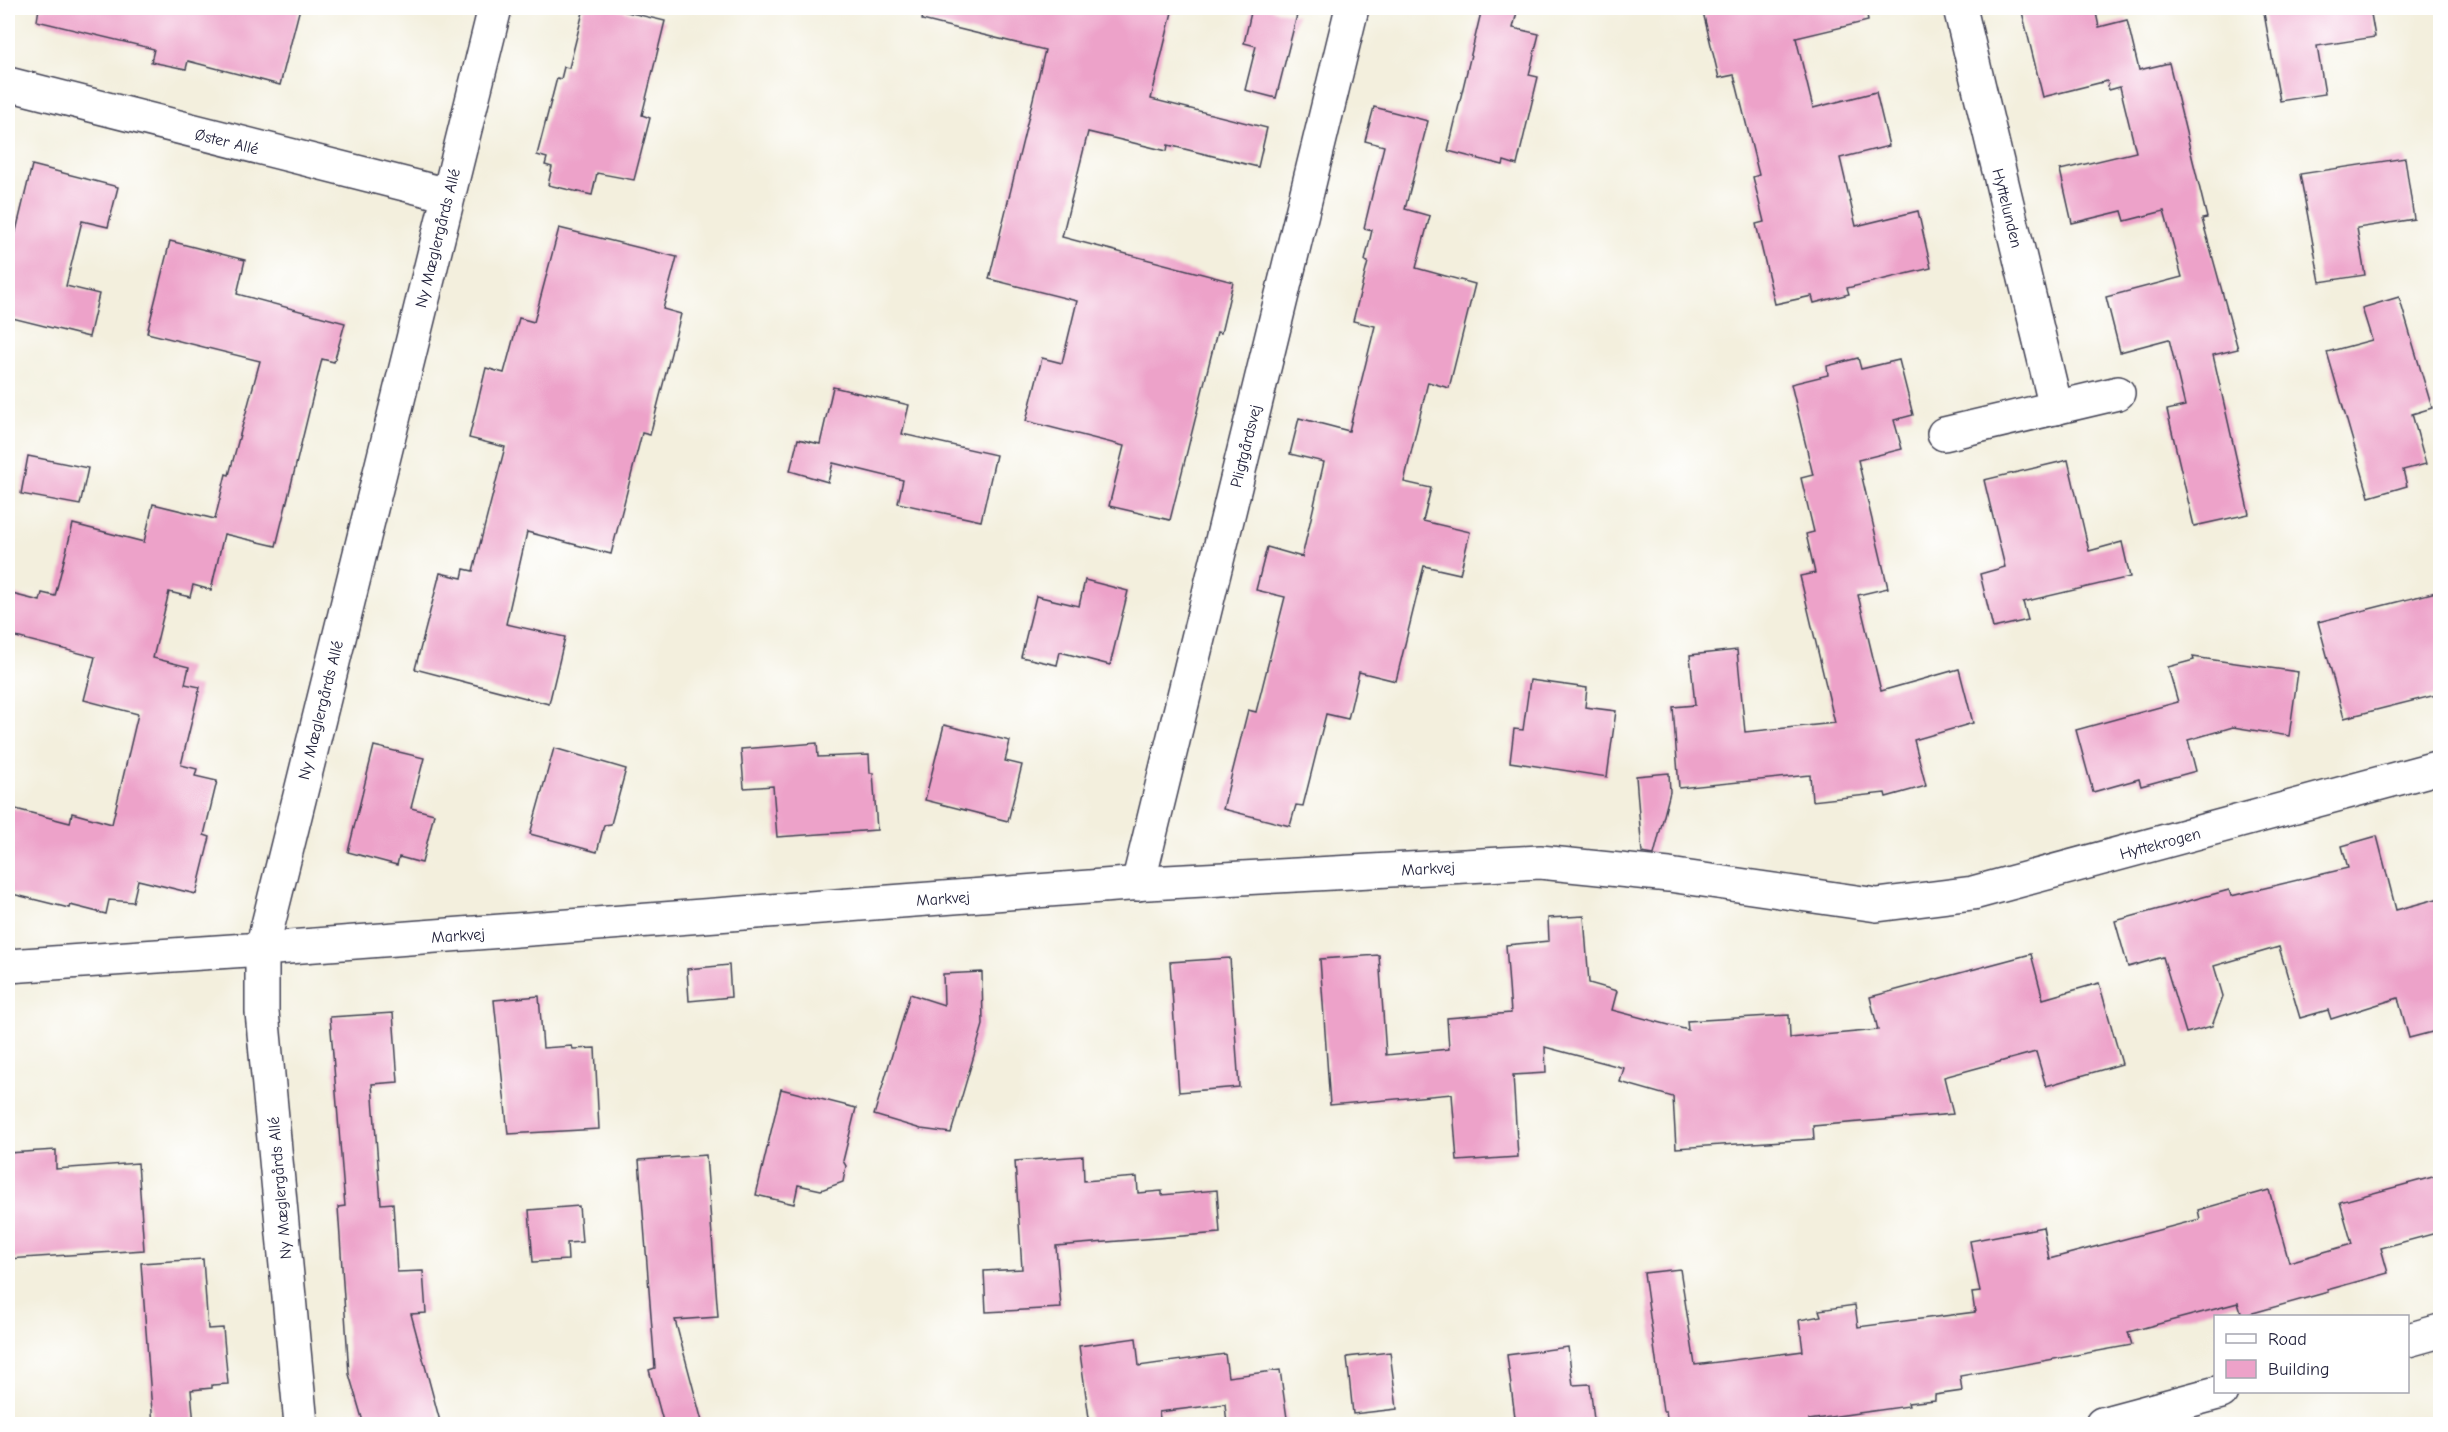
<svg xmlns="http://www.w3.org/2000/svg" width="2448" height="1432" font-family="'Comic Neue',sans-serif">
  <style>
    .building { fill: #eda2c9 }
    .lines { fill: none; stroke-linecap: round; stroke-linejoin: round }
    .minor-casing { stroke: #414153; stroke-width: 36 }
    .minor { stroke: #fff; stroke-width: 33 }
    .labels { text-anchor: middle; stroke-width: 6; stroke-linejoin: round; paint-order: stroke }
    .street-label { font-size: 16px; fill: #22223b; stroke: #fff }
  </style>
  <rect width="100%" height="100%" fill="#fff"/>
  <filter id="ink" filterUnits="userSpaceOnUse"><feTurbulence type="fractalNoise" baseFrequency=".0167" numOctaves="2"/><feDisplacementMap in="SourceGraphic" scale="12" xChannelSelector="R" yChannelSelector="G"/><feConvolveMatrix kernelMatrix="1 2 1 2 8 2 1 2 1" color-interpolation-filters="sRGB"/></filter>
  <filter id="wash" filterUnits="userSpaceOnUse"><feTurbulence type="fractalNoise" baseFrequency=".008" numOctaves="4" result="noise"/><feDisplacementMap in="SourceGraphic" scale="24" xChannelSelector="R" yChannelSelector="G"/><feGaussianBlur stdDeviation="1.35" result="paint"/><feColorMatrix in="noise" values="0 0 0 0 0 0 0 0 0 0 0 0 0 0 0 0 0 1.4 0 .05"/><feComposite in="paint" operator="in"/></filter>
  <g filter="url(#wash)">
    <rect width="100%" height="100%" fill="#f3efdd"/>
    <g id="blocks">
      <g class="building">
        <polygon points="39,8 300,8 280,85 188,61 186,69 151,62 154,49 37,21"/>
        <polygon points="584,8 610,8 665,21 642,115 650,118 634,180 597,173 592,195 548,185 552,167 545,165 547,158 537,155 557,78 561,79 564,67 569,68"/>
        <polygon points="924,8 1173,8 1151,99 1267,128 1258,167 1168,145 1167,151 1088,132 1062,237 1233,282 1221,333 1217,332 1170,520 1109,506 1124,446 1026,421 1042,358 1062,363 1077,301 989,279 1045,50 922,20"/>
        <polygon points="1252,8 1266,8 1297,15 1276,98 1245,90 1256,46 1244,43"/>
        <polygon points="1482,8 1518,8 1513,28 1539,34 1529,75 1538,77 1517,165 1504,161 1503,165 1448,151"/>
        <polygon points="1702,8 1866,8 1868,21 1796,38 1813,108 1876,92 1889,146 1840,158 1856,226 1918,211 1931,268 1847,288 1849,294 1814,303 1812,296 1775,304 1756,224 1764,222 1753,177 1759,175 1734,75 1719,78"/>
        <polygon points="2021,8 2095,8 2099,27 2127,20 2139,70 2169,63 2207,218 2202,219 2238,349 2213,355 2249,514 2194,526 2167,410 2185,406 2169,339 2120,352 2106,297 2182,277 2164,211 2125,221 2122,211 2072,223 2060,170 2136,152 2120,87 2109,90 2107,81 2043,97"/>
        <polygon points="2263,8 2370,8 2375,37 2317,46 2325,94 2280,101"/>
        <polygon points="1374,107 1428,121 1405,209 1430,216 1416,268 1475,284 1449,388 1428,382 1404,482 1431,488 1423,521 1470,532 1460,574 1424,566 1396,681 1359,672 1348,719 1326,714 1303,806 1296,805 1290,826 1223,809 1248,710 1256,712 1285,597 1256,590 1267,547 1302,557 1324,462 1290,454 1299,418 1349,431 1375,326 1353,321 1368,262 1365,261 1372,230 1364,228 1384,146 1365,141"/>
        <polygon points="2405,158 2414,219 2357,228 2365,275 2320,282 2300,174"/>
        <polygon points="32,165 118,187 108,227 82,221 66,286 99,294 89,337 8,317 8,264"/>
        <polygon points="559,228 677,257 663,309 681,314 650,435 642,433 611,554 527,532 506,624 565,637 549,704 415,669 440,573 462,578 464,569 473,571 505,447 469,438 486,368 504,373 519,318 534,322"/>
        <polygon points="170,241 245,260 237,294 345,323 334,362 322,359 276,546 224,534 211,590 193,585 190,597 169,592 153,658 189,667 185,684 200,687 181,765 197,769 195,776 217,781 204,835 210,837 196,894 138,880 133,902 109,900 106,914 70,905 69,908 8,893 8,807 70,823 72,813 112,824 138,714 84,700 95,657 8,635 8,593 40,601 42,593 55,596 73,524 144,542 153,504 215,519 226,474 229,475 260,361 147,333"/>
        <polygon points="2399,297 2432,408 2412,414 2426,464 2403,470 2407,486 2369,497 2327,352 2372,340 2362,308"/>
        <polygon points="1858,358 1861,369 1899,360 1913,415 1894,420 1902,449 1858,460 1888,588 1858,595 1881,691 1959,669 1973,723 1914,740 1926,786 1886,797 1885,793 1812,801 1810,775 1679,788 1673,707 1695,705 1690,655 1737,650 1745,732 1835,723 1800,576 1815,573 1806,534 1814,532 1801,478 1813,475 1791,384 1828,375 1827,366"/>
        <polygon points="833,387 909,405 902,434 996,455 981,521 898,503 903,480 833,463 828,482 790,471 798,439 820,444"/>
        <polygon points="28,456 88,468 80,505 21,494"/>
        <polygon points="2068,460 2089,551 2122,542 2130,577 2023,602 2028,620 1993,628 1980,574 2005,567 1984,480"/>
        <polygon points="1085,580 1128,591 1110,665 1060,652 1057,665 1021,657 1036,596 1079,606"/>
        <polygon points="2440,591 2440,694 2344,718 2318,622"/>
        <polygon points="2193,657 2298,672 2289,736 2233,727 2188,740 2196,771 2141,786 2139,779 2093,792 2076,730 2178,702 2168,667 2194,660"/>
        <polygon points="1530,680 1587,688 1585,707 1616,711 1607,777 1510,762 1514,729 1523,730"/>
        <polygon points="944,725 1010,741 1005,761 1022,765 1008,821 925,800"/>
        <polygon points="817,743 818,757 869,755 870,773 873,773 877,830 777,837 773,786 744,788 741,749"/>
        <polygon points="374,746 424,758 411,808 434,814 422,863 399,857 397,865 348,852"/>
        <polygon points="554,748 626,769 611,824 604,825 597,852 530,834"/>
        <polygon points="1669,773 1670,792 1654,855 1642,853 1636,776"/>
        <polygon points="2377,836 2396,910 2440,898 2440,1030 2409,1038 2398,998 2331,1019 2328,1010 2300,1018 2279,947 2214,966 2223,996 2212,1026 2186,1033 2163,957 2128,967 2115,921 2229,890 2231,896 2348,868 2342,846"/>
        <polygon points="1584,916 1589,983 1617,991 1612,1010 1688,1030 1687,1021 1789,1015 1790,1038 1878,1030 1870,997 2031,954 2043,999 2099,983 2122,1064 2046,1086 2036,1052 1944,1077 1953,1114 1813,1126 1814,1139 1676,1148 1673,1097 1620,1082 1624,1068 1545,1047 1546,1073 1513,1075 1518,1157 1457,1161 1452,1094 1330,1105 1320,959 1379,955 1386,1055 1449,1049 1447,1018 1511,1013 1506,945 1549,941 1548,918"/>
        <polygon points="1230,958 1239,1087 1179,1092 1170,962"/>
        <polygon points="729,965 731,997 689,1001 687,969"/>
        <polygon points="982,972 983,1025 951,1133 921,1129 874,1115 910,994 944,1005 943,974"/>
        <polygon points="539,996 543,1048 572,1046 573,1049 595,1048 599,1129 508,1134 494,1000"/>
        <polygon points="393,1013 398,1082 372,1084 381,1204 393,1203 397,1272 423,1271 426,1313 411,1314 441,1425 364,1425 349,1374 338,1207 345,1206 330,1017"/>
        <polygon points="781,1089 856,1108 843,1161 846,1166 843,1182 821,1190 798,1185 794,1204 756,1195"/>
        <polygon points="56,1150 56,1169 138,1163 144,1250 8,1259 8,1153"/>
        <polygon points="706,1155 718,1317 675,1320 703,1425 664,1425 649,1370 655,1368 639,1160"/>
        <polygon points="1083,1156 1084,1181 1137,1177 1138,1193 1162,1191 1162,1195 1217,1190 1220,1233 1056,1246 1061,1308 986,1312 984,1271 1022,1269 1015,1161"/>
        <polygon points="2440,1175 2440,1232 2381,1248 2388,1273 2327,1290 2328,1292 2242,1316 2238,1303 2128,1332 2132,1345 1960,1376 1962,1391 1935,1395 1935,1400 1908,1403 1909,1406 1809,1420 1809,1425 1668,1425 1666,1411 1663,1411 1644,1273 1680,1269 1695,1365 1803,1351 1799,1320 1821,1316 1819,1310 1855,1305 1858,1327 1975,1312 1972,1293 1980,1292 1970,1241 2043,1227 2049,1259 2200,1219 2198,1210 2269,1190 2289,1262 2352,1244 2340,1202"/>
        <polygon points="579,1206 582,1242 567,1243 568,1260 533,1262 529,1210"/>
        <polygon points="203,1259 208,1329 223,1328 228,1384 212,1385 212,1388 191,1390 194,1425 153,1425 141,1263"/>
        <polygon points="1136,1338 1139,1366 1225,1354 1228,1377 1280,1370 1288,1425 1227,1425 1225,1404 1159,1412 1161,1425 1090,1425 1079,1346"/>
        <polygon points="1568,1347 1573,1385 1590,1384 1594,1420 1558,1425 1516,1425 1507,1355"/>
        <polygon points="1390,1352 1397,1409 1353,1414 1347,1357"/>
      </g>
    </g>
  </g>
  <g filter="url(#ink)">
    <use href="#blocks" fill-opacity="0" stroke="#414153" stroke-width="1.5"/>
    <g class="lines">
      <defs>
        <g id="minor">
          <polyline points="1960,8 2056,408"/>
          <polyline points="8,84 448,195"/>
          <polyline points="1944,434 2118,393"/>
          <polyline points="1138,884 1352,8"/>
          <polyline points="8,966 262,949 1129,884 1540,862 1669,875 1877,905 1973,893 2440,767"/>
          <polyline points="2408,1340 2440,1331"/>
          <polyline points="301,1424 262,1012 262,949 495,8"/>
          <polyline points="2102,1424 2221,1392"/>
        </g>
      </defs>
      <use href="#minor" class="minor-casing"/>
      <use href="#minor" class="minor"/>
    </g>
  </g>
  <g class="labels">
    <g class="street-label">
      <text transform="translate(227 141) rotate(14)" y="6">Øster Allé</text>
      <text transform="translate(2008 208) rotate(76)" y="6">Hyttelunden</text>
      <text transform="translate(437 238) rotate(-76)" y="6">Ny Mæglergårds Allé</text>
      <text transform="translate(1245 446) rotate(-76)" y="6">Pligtgårdsvej</text>
      <text transform="translate(320 710) rotate(-76)" y="6">Ny Mæglergårds Allé</text>
      <text transform="translate(2160 843) rotate(-15)" y="6">Hyttekrogen</text>
      <text transform="translate(1428 868) rotate(-3)" y="6">Markvej</text>
      <text transform="translate(943 898) rotate(-4)" y="6">Markvej</text>
      <text transform="translate(458 935) rotate(-4)" y="6">Markvej</text>
      <text transform="translate(279 1188) rotate(-95)" y="6">Ny Mæglergårds Allé</text>
    </g>
  </g>
  <rect width="2448" height="1432" fill="none" stroke="#fff" stroke-width="30"/>
  <rect x="2214" y="1315" width="195" height="78" fill="#ffffff" stroke="#a7a7b1" stroke-width="1.5"/>
  <rect x="2226" y="1334" width="30" height="9" fill="#ffffff" stroke="#a7a7b1" stroke-width="1.5"/>
  <text x="2268" y="1345" font-size="18" fill="#22223b">Road</text>
  <rect x="2226" y="1360" width="30" height="18" fill="#eda2c9" stroke="#a7a7b1" stroke-width="1.5"/>
  <text x="2268" y="1375" font-size="18" fill="#22223b">Building</text>
</svg>
